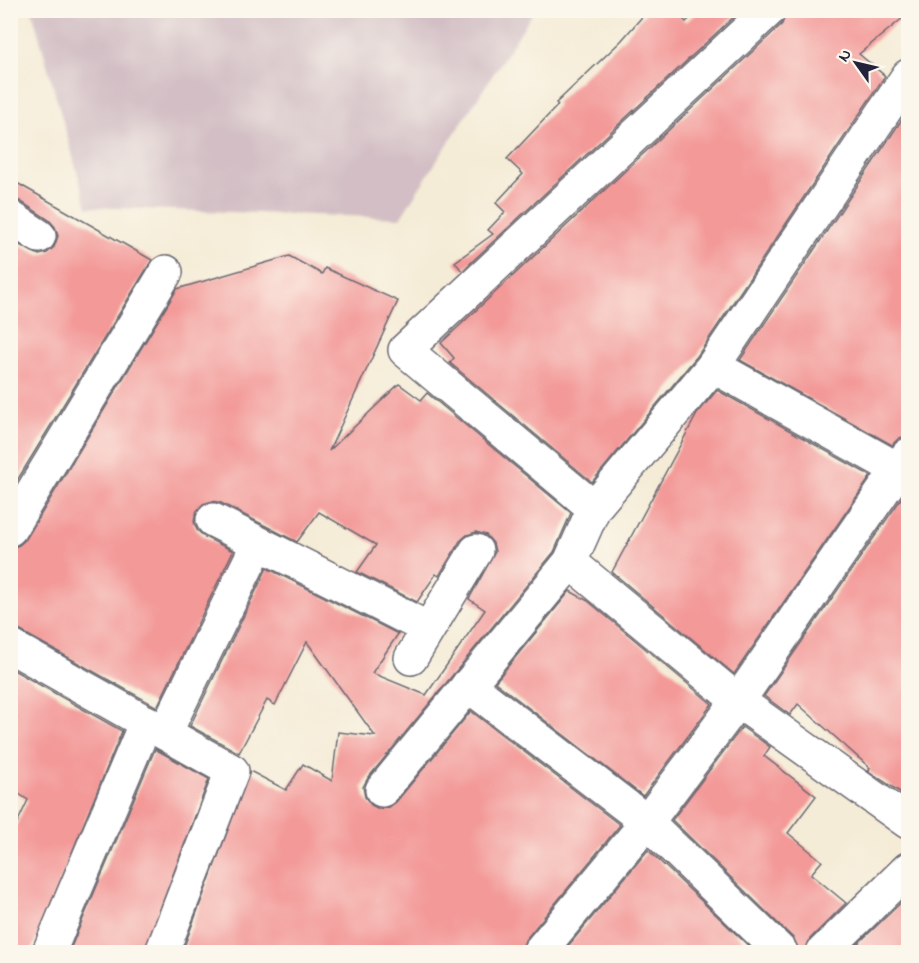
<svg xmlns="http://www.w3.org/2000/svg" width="919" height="963" font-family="'Indie Flower',sans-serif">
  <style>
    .industrial { fill: #d2bec4 }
    .building { fill: #f39998 }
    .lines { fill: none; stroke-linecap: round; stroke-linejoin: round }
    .minor-casing { stroke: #6c6972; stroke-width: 36 }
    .minor { stroke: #fff; stroke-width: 33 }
  </style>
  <rect width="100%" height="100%" fill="#fbf7ec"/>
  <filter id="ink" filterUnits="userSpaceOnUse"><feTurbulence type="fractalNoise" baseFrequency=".0167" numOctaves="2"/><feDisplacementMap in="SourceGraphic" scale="12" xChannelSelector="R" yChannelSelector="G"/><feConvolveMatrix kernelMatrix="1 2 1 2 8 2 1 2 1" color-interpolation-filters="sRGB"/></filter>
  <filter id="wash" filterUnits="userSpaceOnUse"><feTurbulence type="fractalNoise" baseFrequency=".008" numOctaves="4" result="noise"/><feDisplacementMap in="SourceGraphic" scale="24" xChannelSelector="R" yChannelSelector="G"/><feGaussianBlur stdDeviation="1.35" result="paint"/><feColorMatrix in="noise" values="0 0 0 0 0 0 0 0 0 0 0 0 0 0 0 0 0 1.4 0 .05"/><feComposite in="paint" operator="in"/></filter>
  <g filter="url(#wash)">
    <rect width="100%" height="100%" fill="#f5ecd7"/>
    <polygon class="industrial" points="32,11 32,10 534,11 400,218 87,207"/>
    <g id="blocks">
      <g class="building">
        <polygon points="648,10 674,10 686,22 699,10 741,10 462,271 455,262 493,234 488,230 505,212 496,203 523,174 507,159 558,105 556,103 621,41"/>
        <polygon points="787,10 909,10 909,13 859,54 885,76 698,355 592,482 450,363 454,358 441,343 782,24"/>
        <polygon points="909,109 909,436 899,438 892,445 740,360"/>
        <polygon points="10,179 152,260 10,492 10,240 39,255 47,253 54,247 58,236 55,227 49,220 20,201 10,198"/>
        <polygon points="289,256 322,274 325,268 398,301 329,451 399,384 421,400 427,393 571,513 554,552 368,778 363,787 365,797 371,805 379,809 389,807 396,802 471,711 620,825 525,940 521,952 182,952 250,771 286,790 303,764 332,781 338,732 375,736 307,642 275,705 267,700 239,753 190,726 267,568 398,634 372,673 426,695 485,610 469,599 495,552 493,543 486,535 476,532 467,535 460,541 439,576 436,574 417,602 357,572 376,545 319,512 297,542 221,503 213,501 203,504 196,512 194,522 197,530 205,537 233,551 157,707 19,630 10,627 10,548 19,545 26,539 177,289"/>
        <polygon points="717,390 871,476 734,674 612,572 697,414"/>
        <polygon points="905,493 909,494 909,798 868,771 870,768 798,704 790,715 764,696"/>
        <polygon points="570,591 588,601 712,704 643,796 495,682"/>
        <polygon points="10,668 122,731 31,952 10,952 10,838 28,800 10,788"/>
        <polygon points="742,727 770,747 764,756 816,796 788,833 822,861 811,874 846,903 810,939 805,952 799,952 794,939 672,820"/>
        <polygon points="155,749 209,779 144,952 69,952"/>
        <polygon points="648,850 755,952 563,952"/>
        <polygon points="909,895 909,952 849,952"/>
      </g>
    </g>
  </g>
  <g filter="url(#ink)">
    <use href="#blocks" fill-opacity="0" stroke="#6c6972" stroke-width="1.5"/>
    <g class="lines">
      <defs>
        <g id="minor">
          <polyline points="10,217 39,236"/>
          <polyline points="713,366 908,475"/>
          <polyline points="594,508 405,350 769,10"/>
          <polyline points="213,520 427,628"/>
          <polyline points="10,529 166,272"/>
          <polyline points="570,562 738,701 908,822"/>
          <polyline points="10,646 232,771 162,952"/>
          <polyline points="411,658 476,551"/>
          <polyline points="468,685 647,822 781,952"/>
          <polyline points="165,733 258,544"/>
          <polyline points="382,790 570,562 594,508 713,366 908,76"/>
          <polyline points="49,952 146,722"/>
          <polyline points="539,952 647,822 738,701 908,455"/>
          <polyline points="823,952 908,869"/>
        </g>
      </defs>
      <use href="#minor" class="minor-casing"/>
      <use href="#minor" class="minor"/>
    </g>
  </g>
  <rect width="919" height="963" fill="none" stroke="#fbf7ec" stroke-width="36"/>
  <g transform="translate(856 63) rotate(304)" stroke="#fbf7ec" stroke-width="4.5" paint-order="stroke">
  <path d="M0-4.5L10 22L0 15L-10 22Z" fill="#22223b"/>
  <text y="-9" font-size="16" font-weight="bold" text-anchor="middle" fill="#22223b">N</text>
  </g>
</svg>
